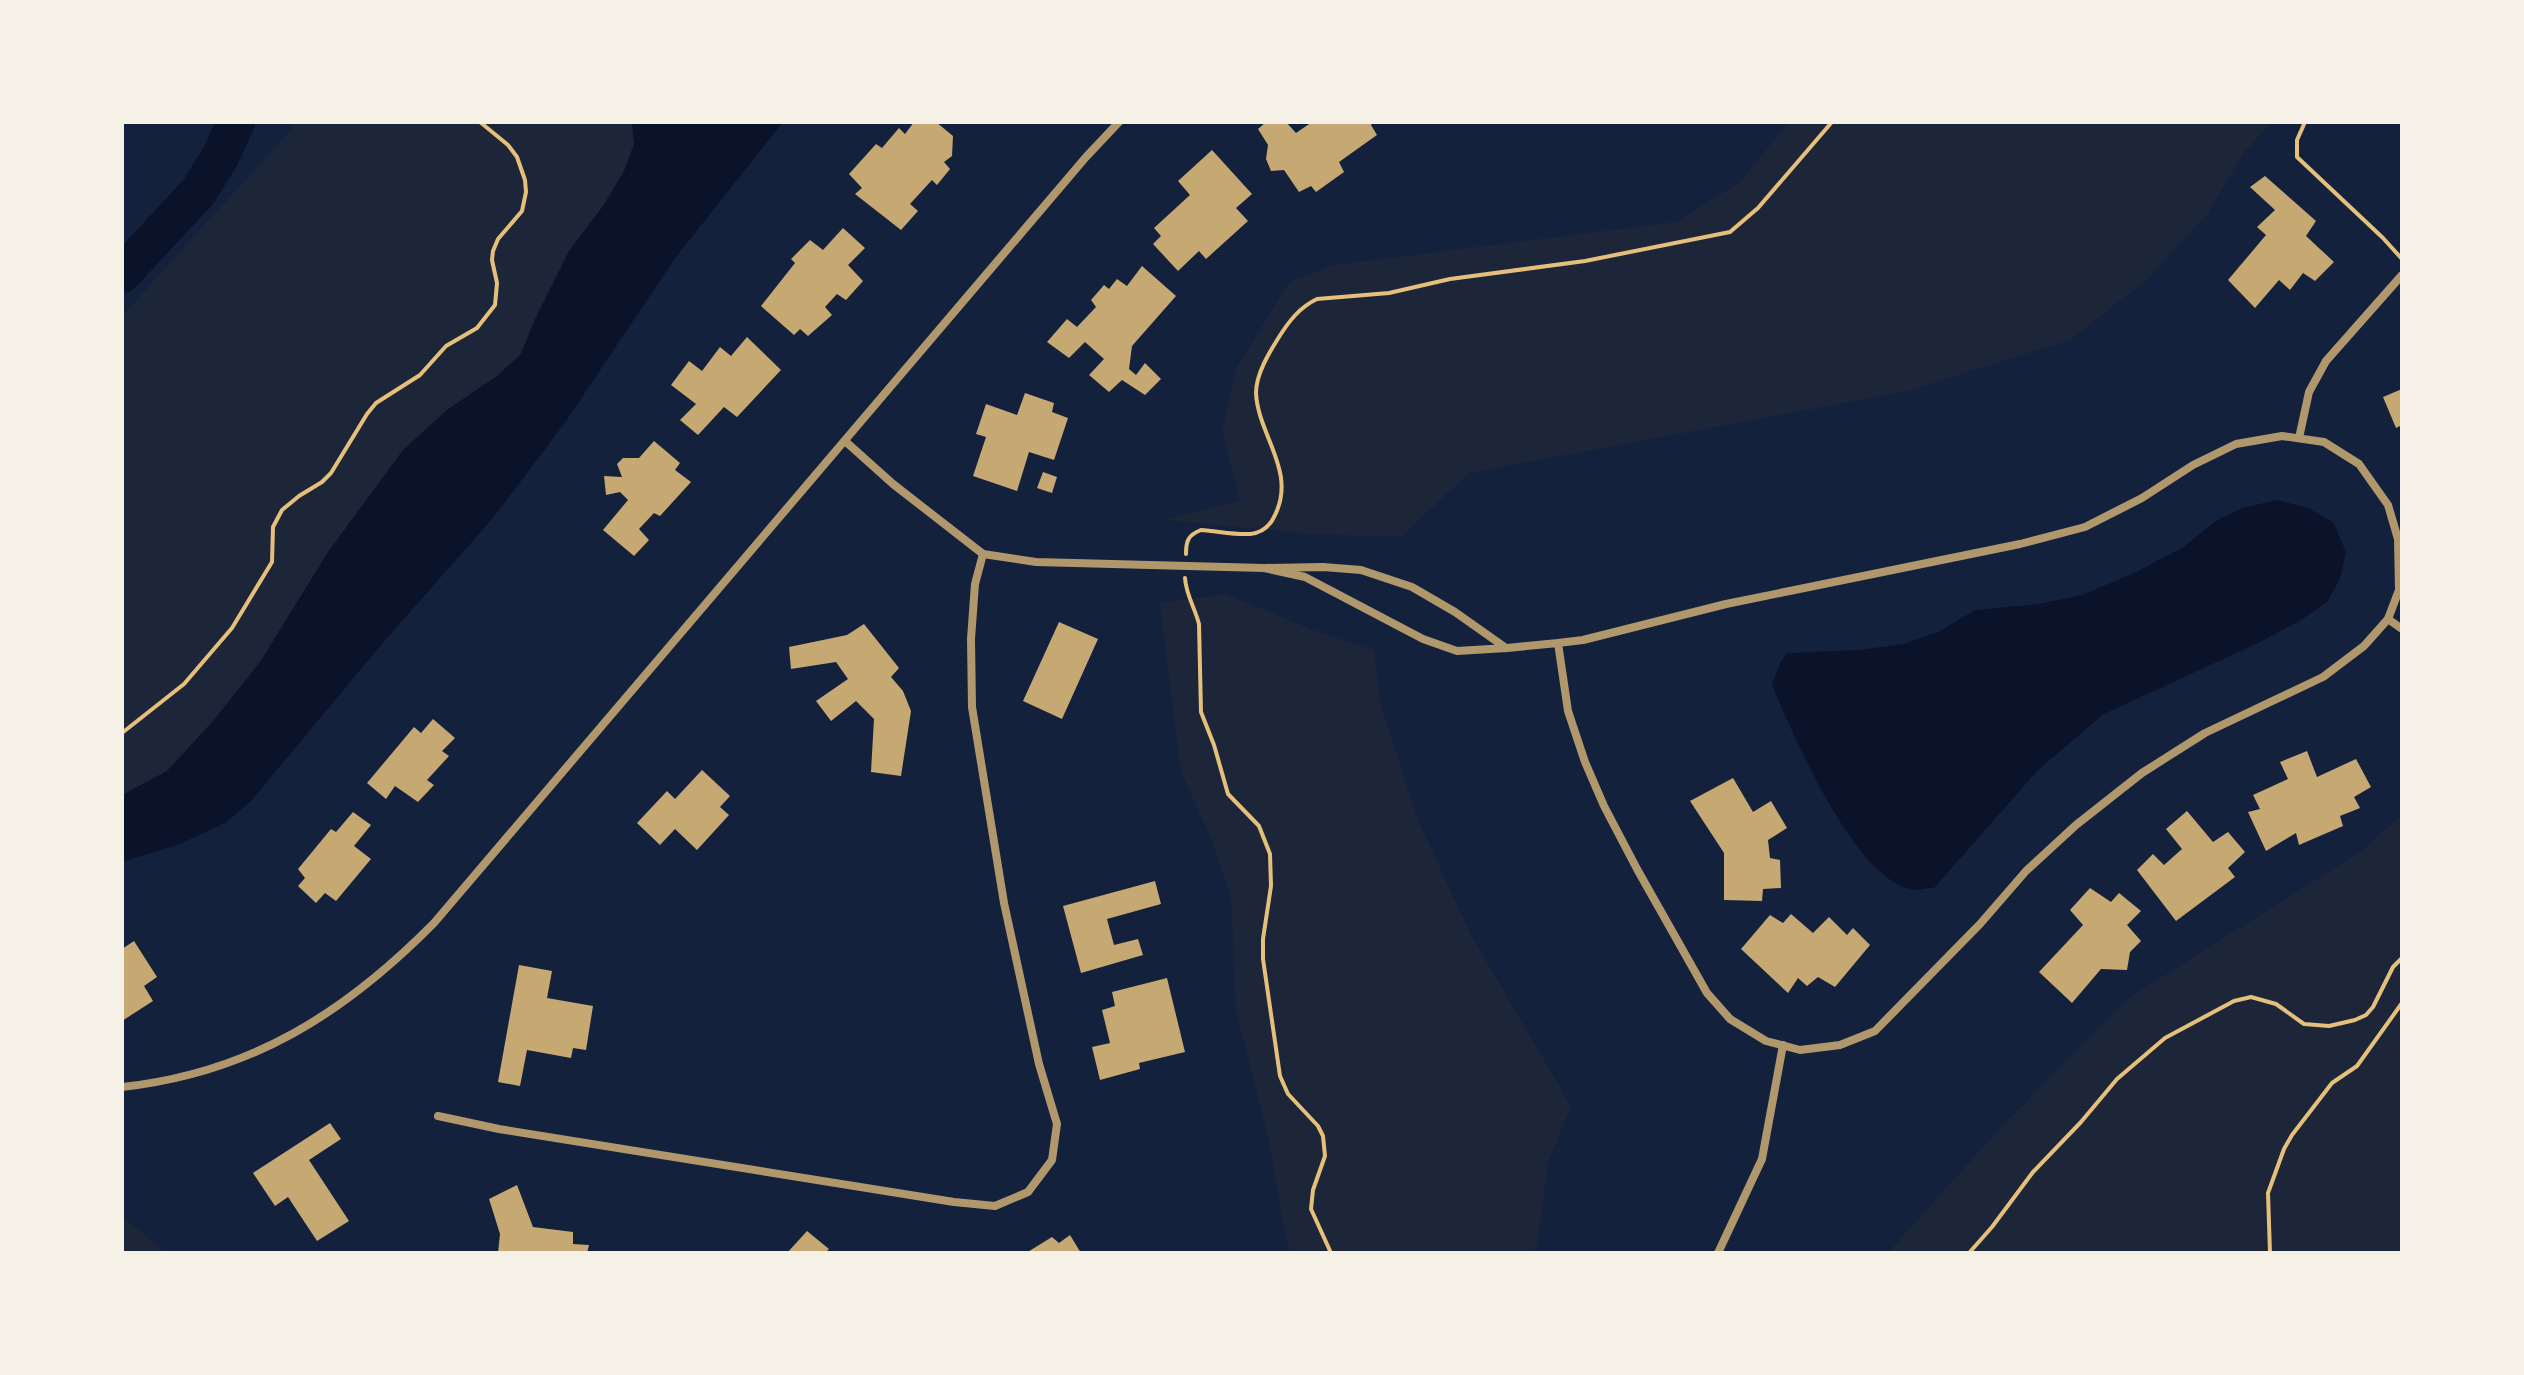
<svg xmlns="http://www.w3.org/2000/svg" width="2524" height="1375" font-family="'Alegreya Sans',sans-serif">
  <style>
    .green { fill: #1d2539 }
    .water { fill: #0b132b }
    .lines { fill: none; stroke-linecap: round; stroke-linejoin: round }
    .river { stroke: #0b132b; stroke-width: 38 }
    .building { fill: #c6a872 }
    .path { stroke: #e5c07b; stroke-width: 4 }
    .minor { stroke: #b1986c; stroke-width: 8 }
  </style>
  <rect width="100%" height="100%" fill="#14213d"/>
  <g class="green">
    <polygon points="295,122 747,122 479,503 122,823 122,316 291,130"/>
    <polygon points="1789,122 2272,122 2243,154 2207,215 2144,282 2070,340 1908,391 1469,473 1401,537 1311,534 1163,520 1240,500 1222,431 1236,369 1289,282 1334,265 1676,222 1740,182"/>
    <polygon points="1225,594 1311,629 1374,650 1381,707 1418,820 1471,935 1571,1106 1548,1162 1537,1246 1533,1253 1290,1253 1284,1229 1269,1141 1236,1010 1231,896 1213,843 1181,771 1160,603"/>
    <polygon points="2402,815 2402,1253 1888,1253 2001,1127 2130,997 2360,852"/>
    <polygon points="122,1216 166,1253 122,1253"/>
  </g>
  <g class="water">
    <polygon points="627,122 783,122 676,257 564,424 493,518 381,645 251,801 225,823 180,844 122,862 122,795 167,771 213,721 260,662 328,552 403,450 447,410 497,376 521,354 534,321 569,251 603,206 624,171 634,144 632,125"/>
    <path d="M 2277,500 L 2308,508 L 2333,522 L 2346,552 L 2340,579 L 2327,602 L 2298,622 L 2256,644 L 2104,714 L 2039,769 L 1934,888 C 1928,888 1921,890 1915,890 C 1856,884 1793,734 1772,685 L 1781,661 L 1787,653 L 1858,650 L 1904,644 L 1940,631 L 1975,610 L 2039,604 L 2082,595 L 2132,574 L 2182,548 L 2217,520 L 2242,508 Z"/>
  </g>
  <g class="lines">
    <polyline class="river" points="122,274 199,191 220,157 236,122"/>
  </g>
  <g class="building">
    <polygon points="914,122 936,122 953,136 952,156 944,162 950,169 937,185 932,180 910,204 918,211 901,230 855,194 862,188 849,174 876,144 882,148 899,128 905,134"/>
    <polygon points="1266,122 1286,122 1296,133 1312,122 1373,122 1371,125 1377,135 1339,162 1344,172 1316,192 1311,186 1299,192 1284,170 1271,171 1266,159 1268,145 1258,129"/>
    <polygon points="1212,150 1252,194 1236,208 1248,221 1206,259 1199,251 1178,271 1153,244 1161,236 1154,228 1190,195 1178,181"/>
    <polygon points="2265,176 2316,221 2306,236 2334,262 2315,281 2303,273 2290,290 2279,280 2255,308 2228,280 2266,235 2257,227 2275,210 2250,187"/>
    <polygon points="843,228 865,248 848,265 863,281 846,300 837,294 825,307 832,315 808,336 800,329 794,335 761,306 795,263 791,259 810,240 823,250"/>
    <polygon points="1142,266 1176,296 1132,346 1129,369 1136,375 1145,363 1161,379 1145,395 1122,380 1109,392 1089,375 1104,359 1085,342 1069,358 1047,342 1067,319 1077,327 1096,307 1091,300 1104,285 1109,289 1117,279 1127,286"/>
    <polygon points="747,337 781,370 737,417 724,407 698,435 680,420 696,404 671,385 689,361 702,371 720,347 731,356"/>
    <polygon points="2402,389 2402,425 2396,428 2383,397"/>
    <polygon points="1025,393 1054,403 1052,412 1068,418 1054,460 1029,452 1017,491 973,476 986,437 976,434 986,404 1017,415"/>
    <polygon points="654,441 680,463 675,470 691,482 660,516 654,513 639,529 649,540 634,556 603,530 628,500 620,492 606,495 604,476 622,477 617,464 623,458 639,458"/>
    <polygon points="1043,472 1057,477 1052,493 1037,488"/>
    <polygon points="1059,622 1098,639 1062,719 1023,701"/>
    <polygon points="864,624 899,668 891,677 903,691 911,711 901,776 871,772 874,719 856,701 831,721 816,701 848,679 836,662 791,669 789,647 847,635"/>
    <polygon points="433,719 455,738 442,751 449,756 427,780 434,785 418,802 395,786 386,799 367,783 414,727 421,733"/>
    <polygon points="2307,751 2317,777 2356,759 2371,787 2354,797 2360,808 2340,816 2343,826 2299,845 2296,833 2266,851 2248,812 2260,809 2253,795 2288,779 2280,762"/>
    <polygon points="702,770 730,796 720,807 729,815 697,850 675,829 660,845 637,823 667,791 675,799"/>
    <polygon points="1733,778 1753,812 1771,801 1787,828 1768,840 1770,858 1780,860 1781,888 1763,889 1762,901 1724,900 1724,853 1690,801"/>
    <polygon points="2187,811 2213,842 2228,832 2245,852 2228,868 2235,877 2176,921 2137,870 2153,854 2164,865 2182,849 2166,829"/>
    <polygon points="353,812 371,825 354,846 371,859 336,901 325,893 316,903 298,886 305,878 298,869 331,829 336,832"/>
    <polygon points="1155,881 1161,904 1107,919 1114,945 1138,939 1143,955 1081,973 1063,906"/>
    <polygon points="2090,888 2111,902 2119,893 2141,911 2127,925 2141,941 2130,952 2127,970 2101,969 2072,1003 2039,972 2083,925 2070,910"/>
    <polygon points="1791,914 1813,933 1829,917 1847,935 1853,928 1870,945 1835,987 1818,977 1807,986 1798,978 1788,993 1741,949 1770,915 1783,923"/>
    <polygon points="134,941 157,977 144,986 153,1001 122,1021 122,949"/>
    <polygon points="519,965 552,971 547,998 593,1006 586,1050 573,1048 571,1058 527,1050 520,1086 498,1082"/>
    <polygon points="1167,978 1185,1052 1139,1063 1140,1069 1100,1080 1092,1047 1110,1043 1102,1010 1115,1006 1112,992"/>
    <polygon points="330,1123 341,1139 309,1160 349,1221 317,1241 288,1197 275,1206 253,1173"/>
    <polygon points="517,1185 533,1227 573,1232 573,1244 589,1245 587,1253 498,1253 500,1234 489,1199"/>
    <polygon points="807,1231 829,1249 825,1253 787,1253"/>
    <polygon points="1070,1235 1081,1253 1026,1253 1052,1237 1059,1243"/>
  </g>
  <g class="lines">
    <g class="path">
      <polyline points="2305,122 2297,140 2297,157 2383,238 2402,259"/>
      <path d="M 1186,554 C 1186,541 1188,535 1201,530 C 1217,531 1234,535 1250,534 C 1261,533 1269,527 1274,517 C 1298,472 1258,436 1256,393 C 1256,374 1269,353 1279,337 C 1289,321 1300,307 1317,299 L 1389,293 L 1450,279 L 1585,261 L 1730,232 L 1758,208 L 1832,122"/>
      <path d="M 1185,578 C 1186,595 1195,608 1199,624 L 1201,712 L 1214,745 L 1228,794 L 1259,826 L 1270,854 L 1271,886 L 1263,939 L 1263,959 L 1280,1076 L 1288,1094 L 1318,1126 L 1323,1136 L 1325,1156 L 1313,1190 L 1311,1209 L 1331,1253"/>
      <polyline points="122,733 184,684 232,628 272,562 273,527 282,510 299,496 322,482 331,473 367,414 376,403 420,375 446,346 477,328 495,305 497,283 492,260 493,251 498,239 522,211 526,192 525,180 517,157 508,145 480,122"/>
      <polyline points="1969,1253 1992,1227 2033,1172 2081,1122 2117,1079 2165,1038 2234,1001 2251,997 2276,1004 2304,1024 2329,1026 2355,1020 2366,1015 2373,1007 2393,967 2402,958"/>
      <polyline points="2270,1253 2268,1193 2284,1149 2292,1135 2332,1083 2357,1066 2402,1003"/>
    </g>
    <g class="minor">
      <polyline points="2299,438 2309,392 2326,361 2402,275"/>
      <polyline points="845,441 893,484 983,554 1036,562 1264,568 1323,567 1361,570 1412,587 1455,612 1506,648"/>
      <polyline points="1264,568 1305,577 1423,639 1457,651 1507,648 1558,643 1583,640 1726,604 2020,544 2085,527 2142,498 2193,465 2236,444 2282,436 2324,442 2359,464 2388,505 2398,539 2399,590 2388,619 2364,646 2323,677 2205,733 2142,773 2076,825 2026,871 1980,924 1875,1031 1840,1045 1800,1050 1766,1041 1730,1019 1707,993 1637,869 1604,806 1585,762 1568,711 1558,643"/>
      <polyline points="2388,619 2402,629"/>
      <path d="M 122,1087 C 251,1073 345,1013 434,923 L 1086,157 L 1119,122"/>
      <polyline points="438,1116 499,1129 954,1202 995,1206 1028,1192 1052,1160 1057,1124 1039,1064 1004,903 972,707 971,639 975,584 983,554"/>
      <polyline points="1718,1253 1762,1159 1783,1045"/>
    </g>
  </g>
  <rect width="2524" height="1375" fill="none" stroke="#f6f1e7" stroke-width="248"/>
</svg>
